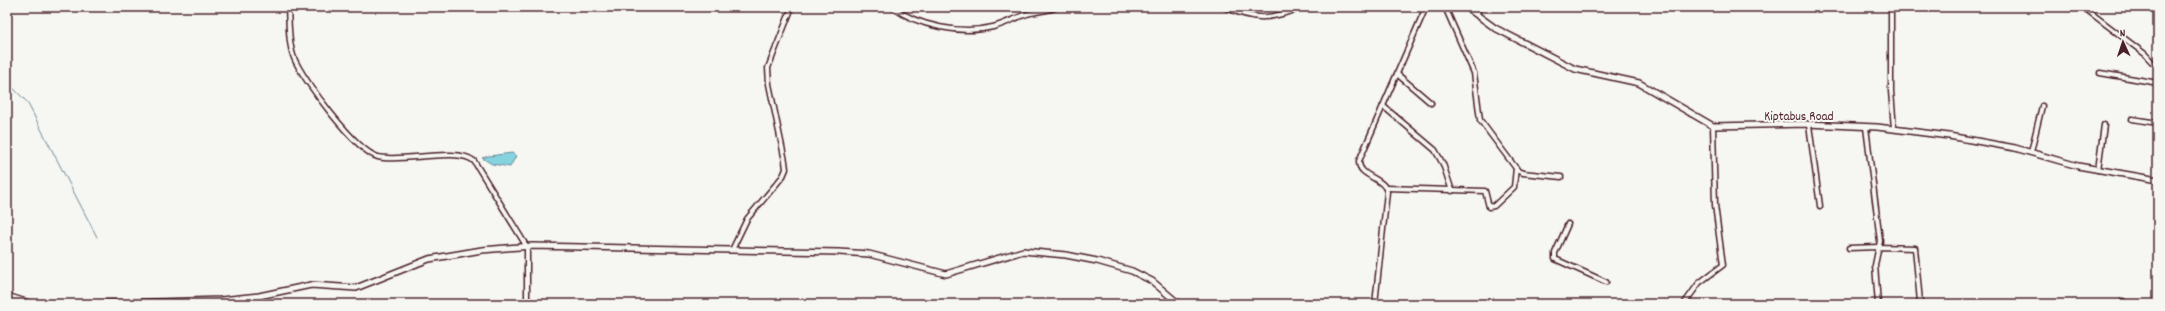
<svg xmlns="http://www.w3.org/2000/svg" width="2165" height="311" font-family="Dekko,sans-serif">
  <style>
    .water { fill: #84d3df; stroke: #6d8b97 }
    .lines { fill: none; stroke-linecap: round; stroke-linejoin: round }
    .stream { stroke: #6d8b97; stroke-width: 1 }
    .minor-casing { stroke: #4a1f2b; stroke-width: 7 }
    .tertiary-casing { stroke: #4a1f2b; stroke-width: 8 }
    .minor { stroke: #f6f6f2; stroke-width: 4 }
    .tertiary { stroke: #f6f6f2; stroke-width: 5 }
    .labels { text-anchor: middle; stroke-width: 4; stroke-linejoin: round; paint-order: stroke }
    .street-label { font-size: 13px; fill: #4a1f2b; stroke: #f6f6f2 }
  </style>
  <rect width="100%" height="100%" fill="#f6f6f2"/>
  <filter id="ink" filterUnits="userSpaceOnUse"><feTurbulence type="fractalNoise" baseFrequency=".025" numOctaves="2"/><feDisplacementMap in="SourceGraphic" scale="8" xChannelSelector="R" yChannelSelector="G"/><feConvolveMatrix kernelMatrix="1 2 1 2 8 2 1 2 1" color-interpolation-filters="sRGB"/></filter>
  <g filter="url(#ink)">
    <polygon class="water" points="512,153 516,156 510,167 492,164 482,158 489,156"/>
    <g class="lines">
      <polyline class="stream" points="7,82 27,102 97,237"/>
      <defs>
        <g id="minor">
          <path d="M 288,7 C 289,23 288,43 294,58 C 303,80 356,151 378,157 C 401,163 457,147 474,161 L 527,247 L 527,304"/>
          <path d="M 892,7 C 918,26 961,35 993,27 C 1005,24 1015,18 1027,14 C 1037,11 1048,11 1057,7"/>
          <path d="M 1224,7 C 1259,22 1269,19 1304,7"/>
          <polyline points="1445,7 1474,73 1480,120 1518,171 1523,173 1561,177"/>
          <polyline points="1891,7 1891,91 1894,129"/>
          <polyline points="2083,7 2145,54 2152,62"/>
          <polyline points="1477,15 1479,7"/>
          <polyline points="2100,73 2158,83"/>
          <polyline points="1397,74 1431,103"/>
          <polyline points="1383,106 1435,150 1443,164 1452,191"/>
          <polyline points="2132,119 2158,123"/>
          <polyline points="1809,125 1820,206"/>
          <polyline points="1866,127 1880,241 1875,265 1878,304"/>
          <polyline points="2031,152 2042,106"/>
          <polyline points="2098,170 2104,125"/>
          <polyline points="1386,188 1485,191 1489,207 1494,206 1514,187 1516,168"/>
          <polyline points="1568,224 1555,253 1555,259 1606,282"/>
          <polyline points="1849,248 1878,247 1915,248 1920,302"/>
          <polyline points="732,250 747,219 783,176 786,169 785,161 769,84 768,68 792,7"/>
          <path d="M 1375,304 L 1387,192 C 1384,177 1358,177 1359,161 L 1426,7"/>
          <polyline points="1684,304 1699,283 1723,265 1715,205 1713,126"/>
          <polyline points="2122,304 2123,301"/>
        </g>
        <g id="tertiary">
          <polyline points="1466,7 1495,28 1575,69 1639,83 1713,126 1806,124 1877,127 1949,136 2015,148 2078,166 2158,180"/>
          <polyline points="7,296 32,304"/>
          <polyline points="93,304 221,300 259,296 311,285 356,288 429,259 482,250 532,246 839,252 869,254 946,274 1023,251 1066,255 1097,261 1132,271 1152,281 1179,304"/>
        </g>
      </defs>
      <use href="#minor" class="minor-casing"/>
      <use href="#tertiary" class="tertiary-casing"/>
      <use href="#minor" class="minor"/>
      <use href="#tertiary" class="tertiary"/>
    </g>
  </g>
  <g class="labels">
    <g class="street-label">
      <text x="1799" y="120">Kiptabus Road</text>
    </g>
  </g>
  <rect width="2165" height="311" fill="none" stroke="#f6f6f2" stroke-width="24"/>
  <rect x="12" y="12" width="2141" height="287" fill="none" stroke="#4a1f2b" stroke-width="1.5" filter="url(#ink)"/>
  <g transform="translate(2123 42) rotate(357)" stroke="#f6f6f2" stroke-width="3" paint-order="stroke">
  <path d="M0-3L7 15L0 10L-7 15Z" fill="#4a1f2b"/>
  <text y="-6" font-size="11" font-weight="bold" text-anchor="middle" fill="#4a1f2b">N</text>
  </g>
</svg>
